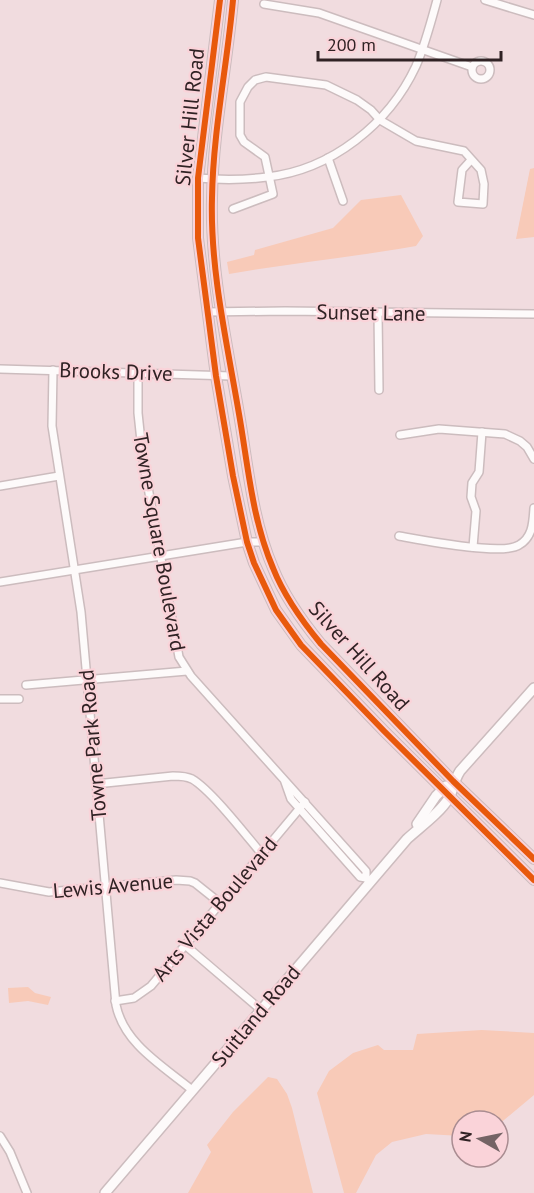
<svg xmlns="http://www.w3.org/2000/svg" width="534" height="1193" font-family="'PT Sans',sans-serif">
  <style>
    .green { fill: #f8cab8 }
    .lines { fill: none; stroke-linecap: round; stroke-linejoin: round }
    .minor-casing { stroke: #ccbcbe; stroke-width: 10 }
    .major-casing { stroke: #ccbcbe; stroke-width: 12 }
    .minor { stroke: #fdfafa; stroke-width: 7 }
    .major { stroke: #fdfafa; stroke-width: 9 }
    .cycleway-casing { stroke: #fad3d9; stroke-width: 10 }
    .cycleway { stroke: #e8590c; stroke-width: 6 }
    .labels { text-anchor: middle; stroke-width: 4.5; stroke-linejoin: round; paint-order: stroke }
    .street-label { font-size: 21px; fill: #302224; stroke: #fad3d9 }
  </style>
  <rect width="100%" height="100%" fill="#f1dcdf"/>
  <g class="green">
    <polygon points="534,168 534,237 516,239 530,169"/>
    <path d="M 401,195 L 423,236 L 416,246 C 354,257 291,263 229,274 L 227,262 L 254,255 L 255,250 L 333,228 L 361,200 Z"/>
    <polygon points="28,987 35,993 51,997 48,1005 28,1001 9,1003 8,988"/>
    <polygon points="482,1030 534,1033 534,1095 498,1125 498,1121 462,1121 462,1136 426,1134 392,1142 376,1155 356,1193 344,1193 317,1093 329,1071 353,1053 378,1045 384,1050 413,1050 417,1034"/>
    <polygon points="268,1077 277,1079 287,1094 292,1108 313,1193 188,1193 211,1152 207,1145 233,1112"/>
  </g>
  <g class="lines">
    <defs>
      <g id="minor">
        <polyline points="485,0 534,15"/>
        <polyline points="264,4 319,13 472,67"/>
        <circle cx="481" cy="70" r="9"/>
        <polyline points="328,158 343,201"/>
        <path d="M 198,178 C 221,180 244,180 267,177 C 331,170 389,124 416,66 C 425,45 431,22 437,0"/>
        <polyline points="233,209 273,194 265,157 244,142 240,135 240,102 248,87 255,80 266,77 326,85 357,100 371,110 380,120 416,141 464,151 481,170 484,184 483,204 458,202 462,170 471,160"/>
        <polyline points="207,312 285,311 534,314"/>
        <polyline points="378,313 379,390"/>
        <polyline points="0,369 232,376"/>
        <path d="M 53,370 L 52,426 L 81,612 L 116,1005 C 124,1044 163,1066 192,1090"/>
        <polyline points="138,372 138,413 143,460 179,657 191,676 366,871 366,878"/>
        <polyline points="400,435 439,429 505,434 520,441 527,447 534,459"/>
        <polyline points="0,486 59,476"/>
        <path d="M 399,536 C 422,540 502,556 519,545 C 533,537 533,522 534,508"/>
        <polyline points="473,547 476,511 471,497 472,483 479,472 482,432"/>
        <polyline points="0,582 247,542 263,542"/>
        <polyline points="26,685 187,671"/>
        <polyline points="0,699 19,699"/>
        <polyline points="285,782 291,799 360,877 366,878 369,881"/>
        <path d="M 96,784 L 173,776 C 179,776 186,776 192,779 C 211,790 245,834 261,853"/>
        <polyline points="0,883 49,892 176,880 190,881 195,883 220,903"/>
        <polyline points="185,945 261,1010"/>
        <polyline points="115,1001 134,998 151,986 305,802"/>
        <polyline points="0,1136 10,1152 27,1193"/>
      </g>
      <g id="major">
        <polyline points="220,0 198,178 198,238 216,376 233,476 247,542 254,563 276,610 301,645 384,731 534,880"/>
        <path d="M 233,0 C 227,66 213,132 212,198 C 210,270 227,343 239,414 C 248,465 252,519 273,568 C 284,596 302,621 321,644 L 453,781 L 534,859"/>
        <polyline points="417,824 436,796 446,786"/>
        <path d="M 105,1193 L 407,839 C 420,827 439,814 449,798 C 454,789 453,782 460,771 L 534,688"/>
      </g>
    </defs>
    <use href="#minor" class="minor-casing"/>
    <use href="#major" class="major-casing"/>
    <use href="#minor" class="minor"/>
    <use href="#major" class="major"/>
    <defs>
      <g id="cycleway">
        <polyline points="220,0 198,178 198,238 216,376 233,476 247,542 254,563 276,610 301,645 384,731 534,880"/>
        <path d="M 233,0 C 227,66 213,132 212,198 C 210,270 227,343 239,414 C 248,465 252,519 273,568 C 284,596 302,621 321,644 L 453,781 L 534,859"/>
      </g>
    </defs>
    <use href="#cycleway" class="cycleway-casing"/>
    <use href="#cycleway" class="cycleway"/>
  </g>
  <g class="labels">
    <g class="street-label">
      <text transform="translate(190 117) rotate(-84)" y="7">Silver Hill Road</text>
      <text transform="translate(371 313) rotate(1)" y="7">Sunset Lane</text>
      <text transform="translate(116 372) rotate(2)" y="7">Brooks Drive</text>
      <text transform="translate(159 542) rotate(80)" y="7">Towne Square Boulevard</text>
      <text transform="translate(359 656) rotate(48)" y="7">Silver Hill Road</text>
      <text transform="translate(93 745) rotate(-95)" y="7">Towne Park Road</text>
      <text transform="translate(113 886) rotate(-5)" y="7">Lewis Avenue</text>
      <text transform="translate(215 909) rotate(-50)" y="7">Arts Vista Boulevard</text>
      <text transform="translate(256 1016) rotate(-50)" y="7">Suitland Road</text>
    </g>
  </g>
  <g transform="translate(480 1139) rotate(279)"><circle r="28" fill="#fad3d9" stroke="#a98c91" stroke-width="1.5"/>
  <path d="M0-4.5L10 22L0 15L-10 22Z" fill="#746365"/>
  <text y="-9" font-size="16" font-weight="bold" text-anchor="middle" fill="#302224">N</text>
  </g>
  <path d="M318 51v9h183v-9" fill="none" stroke="#302224" stroke-width="3"/>
  <text x="327" y="51" font-size="18" fill="#302224" stroke="#fad3d9" stroke-width="4.5" paint-order="stroke">200 m</text>
</svg>
